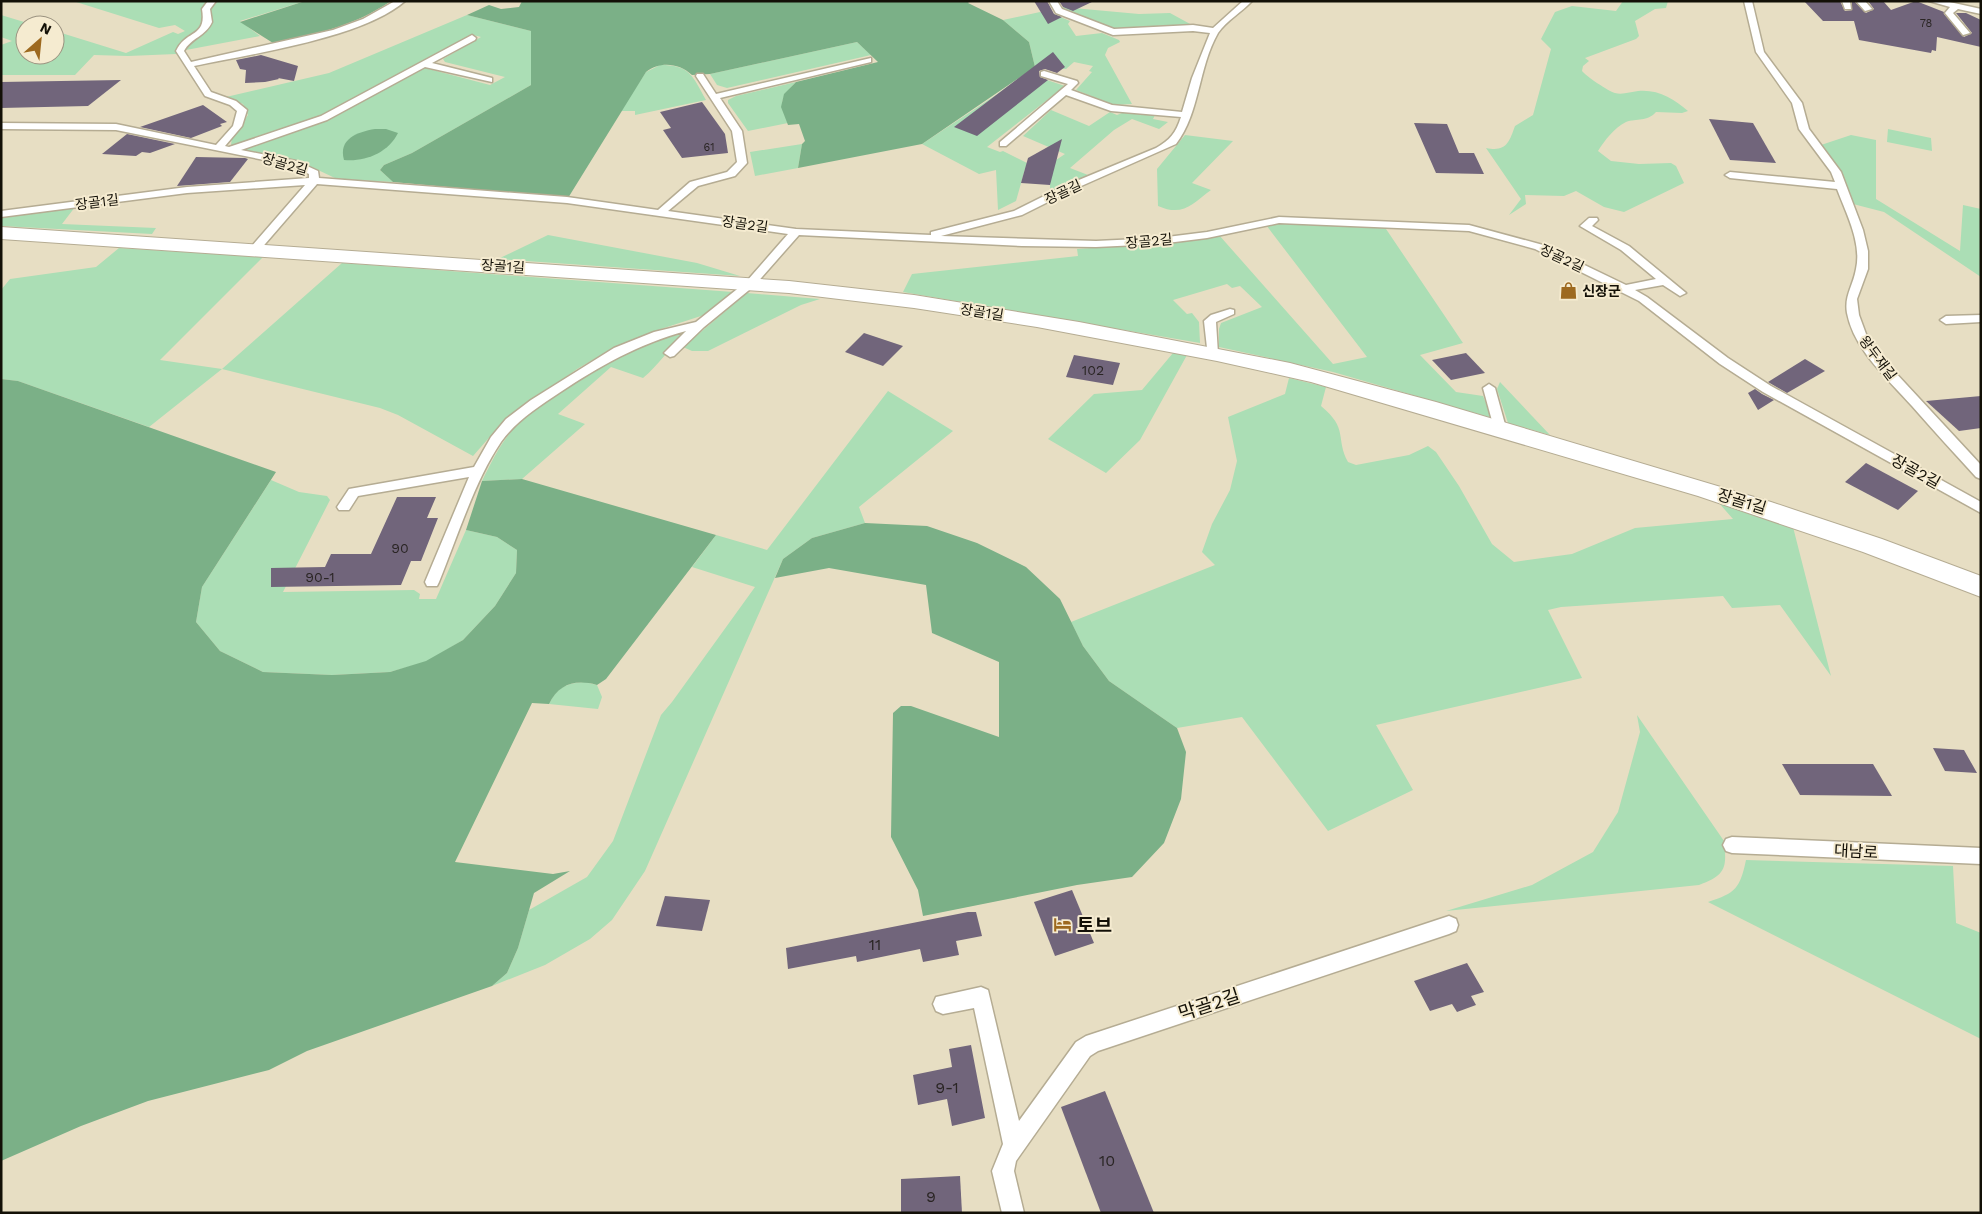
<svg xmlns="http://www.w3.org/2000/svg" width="1982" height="1214" font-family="'Work Sans','Noto Sans KR',sans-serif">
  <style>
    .green { fill: #abdeb5 }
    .forest { fill: #7bb087 }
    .building { fill: #71657b }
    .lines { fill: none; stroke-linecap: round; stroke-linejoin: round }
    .lane-casing { stroke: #b5ac93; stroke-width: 3 }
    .street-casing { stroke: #b5ac93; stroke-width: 2 }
    .lane { fill: #fff; fill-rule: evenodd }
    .street { fill: #fff; fill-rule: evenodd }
    .labels { text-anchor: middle; stroke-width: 4; stroke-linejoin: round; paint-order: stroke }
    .far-number-label { font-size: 11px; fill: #2a2524 }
    .far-street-label { font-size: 14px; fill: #131007; stroke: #f5ebd0 }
    .far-poi-label { font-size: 14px; font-weight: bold; fill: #131007; stroke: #f5ebd0; text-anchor: start }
    .number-label { font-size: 14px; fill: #2a2524 }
    .street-label { font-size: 16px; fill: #131007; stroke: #f5ebd0 }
    .near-number-label { font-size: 16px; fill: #2a2524 }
    .near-poi-label { font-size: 19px; font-weight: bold; fill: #131007; stroke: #f5ebd0; text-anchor: start }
    .near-street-label { font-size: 19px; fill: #131007; stroke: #f5ebd0 }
  </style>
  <rect width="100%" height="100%" fill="#e7dec3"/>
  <g class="green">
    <polygon points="73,1 208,1 203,6 204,26 179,45 176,54 128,56 94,55 75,75 1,75 1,45 12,41 1,37 1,15 34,25 25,25 25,55 55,55 55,31 126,53 173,32 178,34 185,31 175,25 159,28"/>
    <polygon points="216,1 305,1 240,21 260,36 186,50 189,43 212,23 208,11"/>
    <path d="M 1623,1 L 1668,1 L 1666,8 L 1655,9 L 1635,21 L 1639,36 L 1636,39 L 1585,58 L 1589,61 L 1583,66 L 1582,71 C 1586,76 1608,91 1615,93 C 1622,95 1631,92 1638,91 C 1658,89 1674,99 1688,111 L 1682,113 L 1656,112 C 1647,122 1637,118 1626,122 C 1614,128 1605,140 1598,151 L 1611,161 L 1639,164 L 1671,163 L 1676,166 L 1684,183 L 1624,212 L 1604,207 L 1576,191 L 1564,196 L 1525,195 L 1526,204 L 1509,215 L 1521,199 L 1486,148 C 1506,152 1509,143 1515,126 L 1533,115 L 1551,49 L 1541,39 L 1555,12 L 1572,6 L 1616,11 Z"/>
    <polygon points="1062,7 1139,14 1170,13 1192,25 1114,29 1066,11"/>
    <polygon points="1040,12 1051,13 1070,21 1068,24 1076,36 1102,33 1119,40 1120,42 1108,48 1105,55 1132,104 1114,105 1076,90 1092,72 1089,71 1093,66 1074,62 1066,69 1035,67 1029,42 1003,20"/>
    <polygon points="467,15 531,31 531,85 412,153 384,165 380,170 393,182 337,179 299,161 240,149 326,120 425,68 490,85 505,77 445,62 443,59 481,37 473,35 336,110 306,123 234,147 231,145 232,137 248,115 243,104 226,97 329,73"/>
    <polygon points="857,42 871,55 727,88 717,85 710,74"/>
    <path d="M 660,65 C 690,65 692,75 706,100 L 635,115 L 635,111 L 620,111 L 646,72 Z"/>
    <polygon points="1026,73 1065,86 987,147 1000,152 1003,151 1035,167 1044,168 1065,154 1023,136 1051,110 1089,126 1110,112 1117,115 1127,111 1156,113 1153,119 1168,122 1159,129 1132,119 1114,130 1070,168 1088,175 1056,190 1050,190 1050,185 1025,169 1016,201 998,210 996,170 979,174 922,144 996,95"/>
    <path d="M 796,82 C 780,98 779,102 788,123 L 748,131 L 728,103 L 728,100 L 736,96 Z"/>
    <polygon points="1888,129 1931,138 1932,151 1887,142"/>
    <path d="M 1185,135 L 1233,141 L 1192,183 L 1211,190 C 1192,204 1183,217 1158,206 L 1157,169 Z"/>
    <polygon points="1851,135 1876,140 1876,199 1960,251 1963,205 1981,209 1981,277 1884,212 1853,204 1839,171 1821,145"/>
    <polygon points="802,144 798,168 755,176 750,152"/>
    <polygon points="75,207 62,224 156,228 152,234 1,226 1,215"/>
    <polygon points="1277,222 1384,226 1463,343 1420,355 1456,392 1483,396 1492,418 1333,372 1219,347 1219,329 1221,323 1262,307 1240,286 1232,288 1227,284 1173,300 1187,314 1192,313 1199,322 1200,343 903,292 912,274 1078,256 1077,249 1164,243 1219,235 1333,364 1367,357 1266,225"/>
    <polygon points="548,235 697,263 740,276 498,259"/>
    <polygon points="119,248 263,257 160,360 222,369 342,263 733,292 704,315 661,329 615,347 577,369 502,423 473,456 398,415 380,408 222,369 149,427 18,381 1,379 1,290 10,279 96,267"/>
    <polygon points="747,293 820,299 801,305 708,351 692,351 683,347"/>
    <path d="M 684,334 C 669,348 659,365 643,378 L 611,367 L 558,414 L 585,424 L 522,479 L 482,481 C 491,463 500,444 514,428 C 546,392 636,340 684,334 Z"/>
    <polygon points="1173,353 1187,355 1140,440 1106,473 1048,439 1094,394 1142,390"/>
    <path d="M 1289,378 L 1326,387 L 1321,406 C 1349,429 1335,438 1348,462 L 1356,465 L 1409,455 L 1428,446 L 1436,452 L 1459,486 L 1492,544 L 1514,562 L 1572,554 L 1635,528 L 1733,519 L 1718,502 L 1793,527 L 1831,676 L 1780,605 L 1732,608 L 1723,596 L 1561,607 L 1548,610 L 1582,678 L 1376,725 L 1413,790 L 1328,831 L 1242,717 L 1177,728 L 1109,681 L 1083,646 L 1071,622 L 1215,565 L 1202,552 L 1212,524 L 1230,490 L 1237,461 L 1228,417 L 1285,394 Z"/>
    <polygon points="1500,382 1550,435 1508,423 1497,389"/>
    <polygon points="888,391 953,431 859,507 865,523 812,538 783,559 645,871 612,920 590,939 545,965 492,986 507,973 518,948 529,910 587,877 613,841 661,715 672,702 755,587 692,567 716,535 767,550"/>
    <polygon points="271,480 299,492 327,496 330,500 283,592 414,590 420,594 419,599 436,599 466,530 497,537 517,550 516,573 495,606 463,640 426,662 390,672 332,675 263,672 220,651 196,622 202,587"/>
    <path d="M 585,682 L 597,685 L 602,697 L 598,709 L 549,704 C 557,687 567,683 585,682 Z"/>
    <path d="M 1637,715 L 1724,841 C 1727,868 1726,875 1699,885 L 1446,911 L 1532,885 L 1593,852 L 1618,812 L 1640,732 Z"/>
    <path d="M 1746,860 L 1953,866 L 1956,923 L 1981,933 L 1981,1039 L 1708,902 C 1736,893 1740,888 1746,860 Z"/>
  </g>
  <g class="forest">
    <path d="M 305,1 L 391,1 C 352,27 319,33 273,43 L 240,22 Z"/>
    <path d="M 522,1 L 970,1 L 968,3 L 1003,20 L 1029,42 L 1035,67 L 922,144 L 798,168 L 802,144 L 805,141 L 799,124 L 788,125 L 781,107 L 784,94 L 796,82 L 878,62 L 857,42 L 710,74 L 692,75 C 679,63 660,61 646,72 L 568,198 L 393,182 L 380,170 L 384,165 L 412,153 L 531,85 L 531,31 L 467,15 L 489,5 L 501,9 L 519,7 Z"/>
    <path d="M 375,129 L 386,129 L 398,133 C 388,153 365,162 344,160 C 338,139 357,132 375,129 Z"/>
    <path d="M 1,379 L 18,381 L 276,472 L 202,587 L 196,622 L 220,651 L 263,672 L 332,675 L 390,672 L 426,661 L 463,640 L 495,606 L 516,573 L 517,550 L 497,537 L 466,530 L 482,481 L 522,479 L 716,535 L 606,679 L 597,685 C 575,679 559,684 549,704 L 532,703 L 455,862 L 553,874 L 570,871 L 534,893 L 518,948 L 507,973 L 492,986 L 307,1051 L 269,1070 L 148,1101 L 81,1126 L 1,1161 Z"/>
    <polygon points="865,523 927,526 977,543 1026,567 1060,599 1083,646 1109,681 1177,728 1186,752 1181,799 1164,843 1132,877 1077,885 923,916 918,890 891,837 893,713 901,706 911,706 999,737 999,662 932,633 926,585 829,568 775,578 783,559 812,538"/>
  </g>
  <g class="building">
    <polygon points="1034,1 1047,1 1054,14 1062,17 1048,24"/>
    <polygon points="1059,1 1094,1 1073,11 1063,7"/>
    <polygon points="1804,1 1840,1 1845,11 1852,10 1852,1 1854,1 1866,13 1874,9 1868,1 1883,1 1891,10 1916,1 1944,12 1944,14 1964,37 1972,33 1956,13 1966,13 1981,20 1981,47 1937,37 1936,51 1932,50 1931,53 1859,40 1854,21 1823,21"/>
    <polygon points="1053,52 1065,67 1057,73 1045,69 1039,71 1040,77 1048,80 977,136 954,127"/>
    <polygon points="261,55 298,66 294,81 278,78 279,79 265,82 245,83 246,70 240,69 236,60"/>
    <polygon points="121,80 88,106 1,108 1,82"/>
    <polygon points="702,102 725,134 728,153 682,158 663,130 671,128 660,112"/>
    <polygon points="203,105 227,122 220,124 222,126 191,138 140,127"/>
    <polygon points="1709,119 1753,123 1776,163 1730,160"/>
    <polygon points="1414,123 1447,124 1459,153 1474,153 1484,174 1436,173"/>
    <polygon points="127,134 175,144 150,153 142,152 136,156 102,154"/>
    <polygon points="1062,139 1050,185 1021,183 1028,158"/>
    <polygon points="196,157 245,158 248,159 230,182 177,186"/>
    <polygon points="864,333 903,346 883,366 845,352"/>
    <polygon points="1466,353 1485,373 1451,380 1432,360"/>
    <polygon points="1074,355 1120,363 1113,385 1066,377"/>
    <polygon points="1805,359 1825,371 1787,393 1768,382"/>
    <polygon points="1755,389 1762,394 1774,400 1758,410 1748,393"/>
    <polygon points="1981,396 1981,428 1959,431 1926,401"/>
    <polygon points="1866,463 1918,491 1898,510 1845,482"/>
    <polygon points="397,497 436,497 427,518 438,518 421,561 411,561 401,585 271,587 271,568 325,567 331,554 371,554"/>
    <polygon points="1933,748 1964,750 1977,773 1945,771"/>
    <polygon points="1782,764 1873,764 1892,796 1800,795"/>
    <polygon points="1072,890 1094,943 1055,956 1034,902"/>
    <polygon points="665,896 710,900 702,931 656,926"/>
    <polygon points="968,912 976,912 982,936 956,941 959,955 923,962 920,949 857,962 856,956 788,969 786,948"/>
    <polygon points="1467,963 1484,992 1471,996 1476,1005 1457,1012 1452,1004 1430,1011 1414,981"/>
    <polygon points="971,1045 985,1118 952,1126 947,1099 918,1105 913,1075 952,1067 949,1049"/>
    <polygon points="1105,1091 1154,1213 1101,1213 1061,1107"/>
    <polygon points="960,1176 962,1213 901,1213 901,1179"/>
  </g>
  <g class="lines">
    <defs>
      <g id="lane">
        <path d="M 208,1 L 216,1 L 210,9 L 212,22 C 206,36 191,38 184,51 L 191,62 L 333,30 L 363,19 L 395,1 L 405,1 C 363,38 250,54 194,66 L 211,92 L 236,101 L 247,110 L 242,126 L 225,146 L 229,147 L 321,116 L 472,35 L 476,38 L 475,40 L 432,63 L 492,78 L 492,82 L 425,67 L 327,120 L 241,150 L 296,161 L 318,171 L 319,178 L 567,197 L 658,210 L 690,182 L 727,172 L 737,162 L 732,131 L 696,76 L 697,74 L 703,74 L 716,94 L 871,58 L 871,62 L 720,98 L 742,131 L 747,163 L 735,176 L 698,186 L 668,211 L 796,229 L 931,235 L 931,232 L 1014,211 L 1062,187 L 1156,148 C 1170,140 1176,133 1181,117 L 1111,111 L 1066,95 L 1006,146 L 1000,146 L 1000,142 L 1068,84 L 1041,76 L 1041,72 L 1044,71 L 1077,81 L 1078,83 L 1071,90 L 1112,105 L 1182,112 L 1192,78 L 1210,33 L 1193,31 L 1113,35 L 1056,13 L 1049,1 L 1057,1 L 1062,9 L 1114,29 L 1193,25 L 1213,28 L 1243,1 L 1252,1 C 1242,12 1226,21 1218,33 C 1198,68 1200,113 1176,144 L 1070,191 L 1022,215 L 941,236 L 1096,241 L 1159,238 L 1207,232 L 1279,217 L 1469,225 L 1543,245 L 1626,285 L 1656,279 L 1621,250 L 1580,226 L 1589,218 L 1597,218 L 1598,220 L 1592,226 L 1629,246 L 1686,293 L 1680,296 L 1663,285 L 1635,290 L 1647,297 L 1728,358 L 1771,386 L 1981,502 L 1981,513 L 1763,392 L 1720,364 L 1639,301 L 1535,249 L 1469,231 L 1279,223 L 1207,238 L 1159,244 L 1096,247 L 1022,246 L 799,235 L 754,286 L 704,327 L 674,356 L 670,357 L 664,353 L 686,331 C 638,344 600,366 559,393 C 538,407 516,421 501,442 C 475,480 457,538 439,582 L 437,586 L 427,586 L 425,582 L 469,477 L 358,496 L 349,510 L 339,510 L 337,507 L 349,489 L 474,467 L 491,437 L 506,419 L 531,400 L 614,348 L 654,332 L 696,322 L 746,282 L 788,234 L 567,203 L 317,184 L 259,251 L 255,252 L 250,249 L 251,247 L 305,185 L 187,193 L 1,217 L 1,211 L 187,187 L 309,178 L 309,174 L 289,165 L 116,130 L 1,129 L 1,123 L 116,124 L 216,145 L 233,126 L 237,111 L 230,105 L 205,96 L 176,51 C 186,29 207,38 202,9 Z"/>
        <path d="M 1744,1 L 1752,1 L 1764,52 L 1802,103 L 1809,129 L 1841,172 L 1863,230 L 1868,251 L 1868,269 L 1857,299 L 1859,315 L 1866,334 L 1875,349 L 1893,370 L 1981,465 L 1981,479 L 1976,477 C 1955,454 1933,430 1912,406 C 1888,379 1854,350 1847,313 C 1844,296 1853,286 1856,269 C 1862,243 1846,213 1837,189 L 1730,178 L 1725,175 L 1730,172 L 1835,182 L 1831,172 L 1799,129 L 1792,103 L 1756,52 Z"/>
        <polygon points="1842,1 1850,1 1851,9 1845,9"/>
        <polygon points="1856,1 1865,1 1872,9 1865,11"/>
        <polygon points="1929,1 1945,1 1981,9 1981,14 1958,9 1953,13 1970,33 1963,35 1945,13 1950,7"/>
        <polygon points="1230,309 1234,310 1234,314 1216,322 1218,354 1216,357 1208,357 1204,321 1211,315"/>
        <polygon points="1981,315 1981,322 1946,324 1940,320 1946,316"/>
        <polygon points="1489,384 1495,388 1506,428 1505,431 1500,432 1494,428 1483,388"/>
        <polygon points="1732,837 1981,848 1981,864 1732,853 1726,851 1723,845 1726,839"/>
        <polygon points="1449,916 1456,919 1458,925 1456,931 1449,934 1098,1051 1090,1056 1016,1161 1014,1171 1024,1213 1002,1213 992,1171 1003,1144 974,1008 943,1014 936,1011 933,1004 936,997 981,987 988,990 1019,1121 1076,1042 1086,1036"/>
      </g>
      <polygon id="street" points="1,227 789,281 914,295 1079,322 1290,363 1436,402 1771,502 1882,539 1981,576 1981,597 1863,552 1698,496 1311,382 1217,361 1037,327 914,308 789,293 1,239"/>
    </defs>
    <use href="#lane" class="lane-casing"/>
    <use href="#street" class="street-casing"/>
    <use href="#lane" class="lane"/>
    <use href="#street" class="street"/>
  </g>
  <defs>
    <symbol id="shop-bare" viewBox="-9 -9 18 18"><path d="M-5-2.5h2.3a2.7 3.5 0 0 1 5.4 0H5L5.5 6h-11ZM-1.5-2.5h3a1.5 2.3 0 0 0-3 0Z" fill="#9d691f" stroke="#f5ebd0" stroke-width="2.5" paint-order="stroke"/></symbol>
    <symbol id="hotel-bare" viewBox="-9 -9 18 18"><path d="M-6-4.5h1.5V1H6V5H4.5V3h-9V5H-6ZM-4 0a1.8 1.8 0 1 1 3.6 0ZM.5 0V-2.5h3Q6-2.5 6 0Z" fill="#9d691f" stroke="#f5ebd0" stroke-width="2.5" paint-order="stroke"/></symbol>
  </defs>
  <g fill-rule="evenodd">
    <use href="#shop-bare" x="1556" y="278" width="25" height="25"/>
    <use href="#hotel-bare" x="1050" y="912" width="25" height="25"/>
  </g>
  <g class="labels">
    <g class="far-number-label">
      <text x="1926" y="27">78</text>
      <text x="709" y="151">61</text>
    </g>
    <g class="far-street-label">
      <text transform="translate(285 164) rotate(16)" y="5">장골2길</text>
      <text transform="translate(1063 192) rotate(-25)" y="5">장골길</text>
      <text transform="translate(97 202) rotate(-7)" y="5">장골1길</text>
      <text transform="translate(745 224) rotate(8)" y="5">장골2길</text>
      <text transform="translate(1149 241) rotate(-5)" y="5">장골2길</text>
      <text transform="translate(1562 258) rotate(25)" y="5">장골2길</text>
      <text transform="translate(503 266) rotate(4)" y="5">장골1길</text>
      <text transform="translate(982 312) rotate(9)" y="5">장골1길</text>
      <text transform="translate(1878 358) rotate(53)" y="5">왕두재길</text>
    </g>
    <g class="far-poi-label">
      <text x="1582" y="296">신장군</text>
    </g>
    <g class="number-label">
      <text x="1093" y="375">102</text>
      <text x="400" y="553">90</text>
      <text x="320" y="582">90-1</text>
    </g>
    <g class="street-label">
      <text transform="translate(1916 471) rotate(29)" y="6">장골2길</text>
      <text transform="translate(1742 501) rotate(17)" y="6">장골1길</text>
      <text transform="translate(1856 851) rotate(3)" y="6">대남로</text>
    </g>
    <g class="near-number-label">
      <text x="875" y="950">11</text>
      <text x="947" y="1093">9-1</text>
      <text x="1107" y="1166">10</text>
      <text x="931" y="1202">9</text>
    </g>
    <g class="near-poi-label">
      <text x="1077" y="932">토브</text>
    </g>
    <g class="near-street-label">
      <text transform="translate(1209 1004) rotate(-18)" y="7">막골2길</text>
    </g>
  </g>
  <rect width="1982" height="1214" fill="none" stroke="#131007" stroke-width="5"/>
  <g transform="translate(40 40) rotate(27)"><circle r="24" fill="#f5ebd0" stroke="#9b9380"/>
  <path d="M0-4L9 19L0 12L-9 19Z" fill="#9d691f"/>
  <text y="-8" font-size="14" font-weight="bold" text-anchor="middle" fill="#131007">N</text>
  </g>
</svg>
